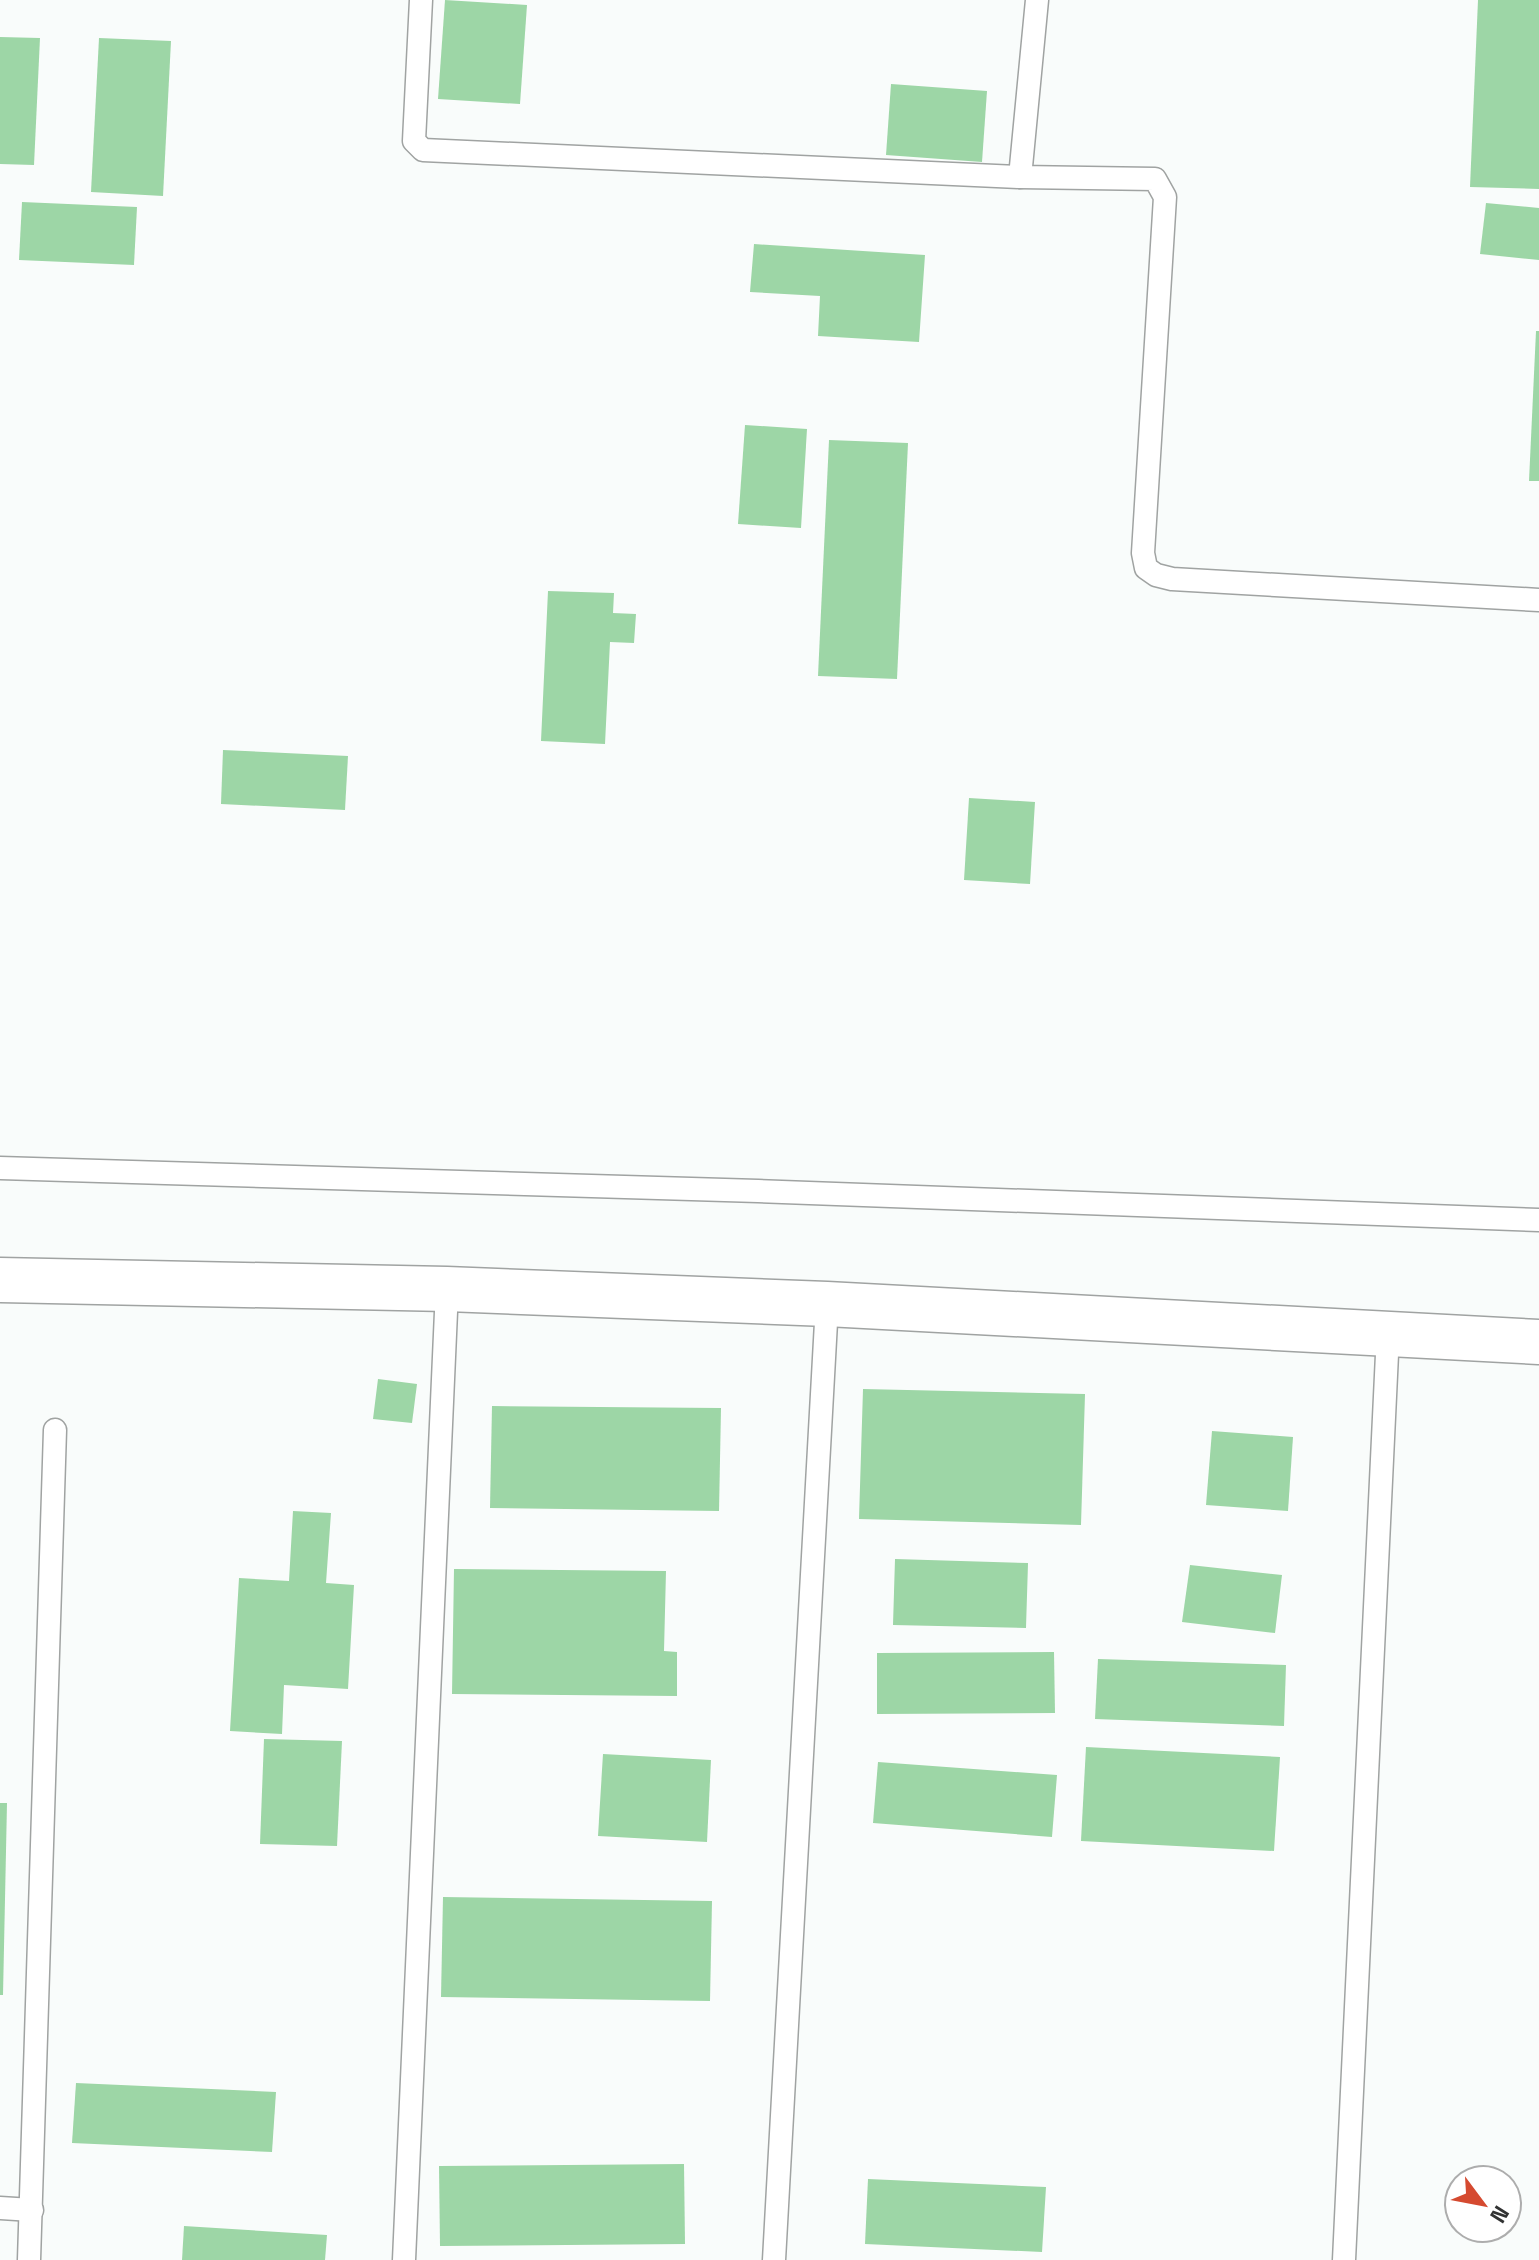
<svg xmlns="http://www.w3.org/2000/svg" width="1539" height="2260" font-family="'Space Grotesk',sans-serif">
  <style>
    .building { fill: #9dd6a6 }
    .lines { fill: none; stroke-linecap: round; stroke-linejoin: round }
    .service-casing { stroke: #a0a3a2; stroke-width: 25 }
    .secondary-casing { stroke: #a0a3a2; stroke-width: 47 }
    .service { stroke: #fff; stroke-width: 22 }
    .secondary { stroke: #fff; stroke-width: 44 }
  </style>
  <rect width="100%" height="100%" fill="#f9fcfb"/>
  <g class="building">
    <polygon points="445,0 527,5 520,104 438,99"/>
    <polygon points="1478,0 1539,0 1539,189 1470,187"/>
    <polygon points="0,37 40,38 34,165 0,164"/>
    <polygon points="99,38 171,41 163,196 91,192"/>
    <polygon points="891,84 987,91 982,162 886,155"/>
    <polygon points="22,202 137,207 134,265 19,260"/>
    <polygon points="1486,203 1539,208 1539,260 1480,254"/>
    <polygon points="754,244 925,255 919,342 818,336 820,296 750,292"/>
    <polygon points="1536,331 1539,331 1539,481 1529,481"/>
    <polygon points="745,425 807,429 801,528 738,524"/>
    <polygon points="829,440 908,443 897,679 818,676"/>
    <polygon points="548,591 614,593 613,613 636,614 634,643 610,642 605,744 541,741"/>
    <polygon points="223,750 348,756 345,810 221,804"/>
    <polygon points="969,798 1035,802 1030,884 964,880"/>
    <polygon points="378,1379 417,1384 412,1423 373,1419"/>
    <polygon points="863,1389 1085,1394 1081,1525 859,1519"/>
    <polygon points="492,1406 721,1408 719,1511 490,1508"/>
    <polygon points="1212,1431 1293,1437 1288,1511 1206,1505"/>
    <polygon points="293,1511 331,1513 326,1583 354,1585 348,1689 284,1685 282,1734 230,1731 239,1578 289,1581"/>
    <polygon points="895,1559 1028,1563 1026,1628 893,1625"/>
    <polygon points="1190,1565 1282,1575 1275,1633 1182,1622"/>
    <polygon points="454,1569 666,1571 664,1651 677,1652 677,1696 452,1694"/>
    <polygon points="1054,1652 1055,1713 877,1714 877,1653"/>
    <polygon points="1098,1659 1286,1665 1284,1726 1095,1719"/>
    <polygon points="264,1739 342,1741 337,1846 260,1844"/>
    <polygon points="1086,1747 1280,1757 1274,1851 1081,1841"/>
    <polygon points="603,1754 711,1760 707,1842 598,1836"/>
    <polygon points="878,1762 1057,1775 1052,1837 873,1823"/>
    <polygon points="0,1803 7,1803 3,1995 0,1995"/>
    <polygon points="443,1897 712,1901 710,2001 441,1997"/>
    <polygon points="76,2083 276,2092 272,2152 72,2143"/>
    <polygon points="684,2164 685,2244 440,2246 439,2166"/>
    <polygon points="868,2179 1046,2187 1042,2252 865,2244"/>
    <polygon points="184,2226 327,2235 325,2260 182,2260"/>
  </g>
  <g class="lines">
    <defs>
      <g id="service">
        <polyline points="421,0 414,141 423,150 1020,177 1155,179 1165,197 1143,553 1146,568 1156,575 1172,579 1539,600"/>
        <polyline points="1020,177 1037,0"/>
        <polyline points="0,1168 758,1191 1539,1220"/>
        <polyline points="0,2208 32,2210"/>
        <polyline points="29,2260 55,1430"/>
        <polyline points="404,2260 447,1289"/>
        <polyline points="774,2260 827,1304"/>
        <polyline points="1344,2260 1388,1333"/>
      </g>
      <polyline id="secondary" points="0,1280 447,1289 827,1304 1539,1342"/>
    </defs>
    <use href="#service" class="service-casing"/>
    <use href="#secondary" class="secondary-casing"/>
    <use href="#service" class="service"/>
    <use href="#secondary" class="secondary"/>
  </g>
  <g transform="translate(1483 2204) rotate(122)"><circle r="38" fill="#ffffff" stroke="#adadad" stroke-width="2"/>
  <path d="M0-6L14 30L0 20L-14 30Z" fill="#d54a30"/>
  <text y="-12" font-size="22" font-weight="bold" text-anchor="middle" fill="#323333">N</text>
  </g>
</svg>
